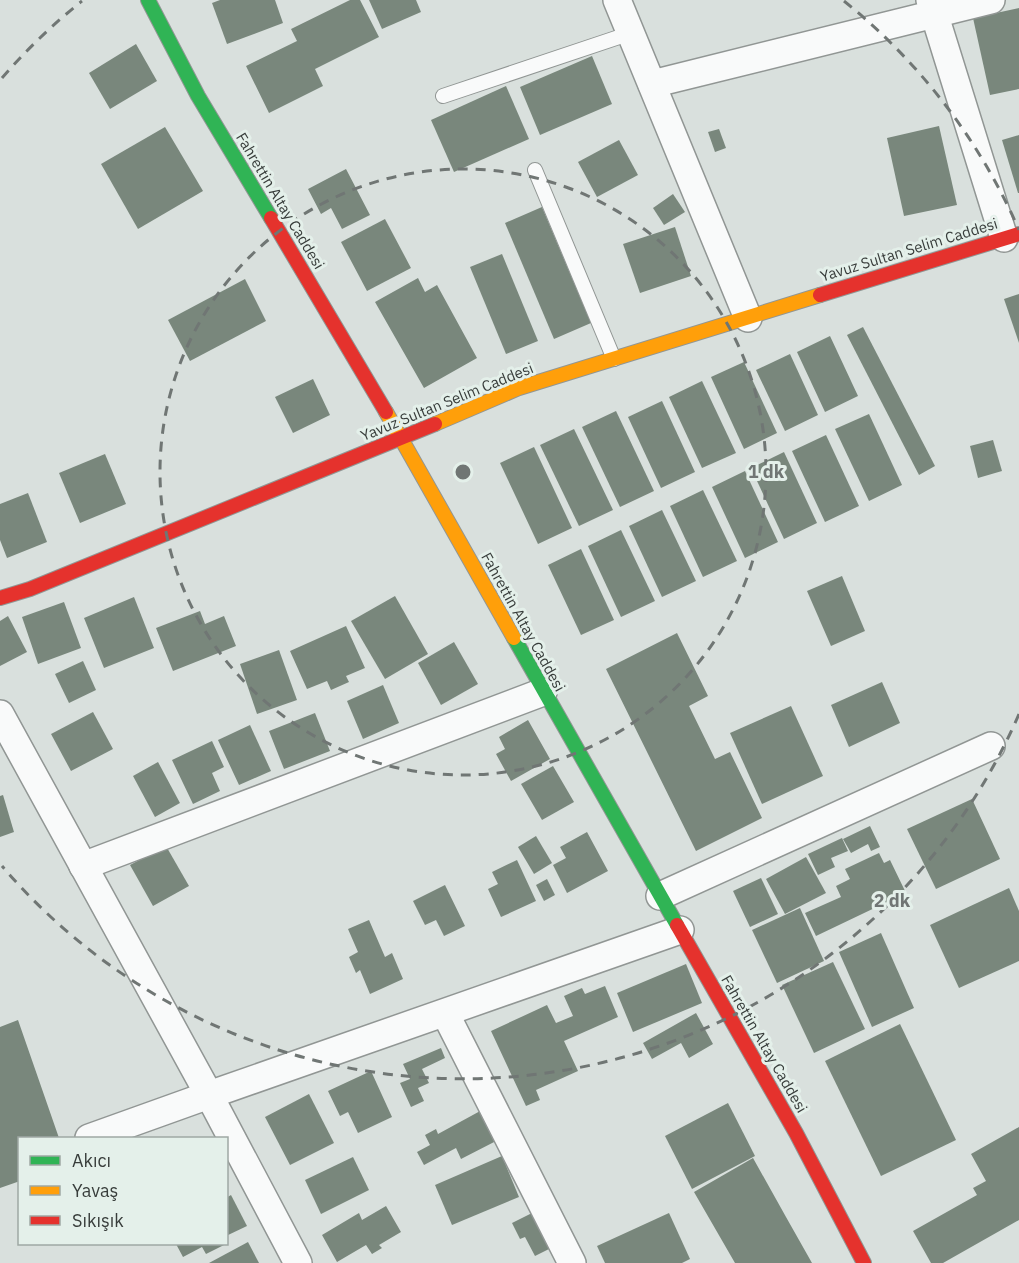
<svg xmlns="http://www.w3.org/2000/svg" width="1019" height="1263" font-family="'IBM Plex Sans',sans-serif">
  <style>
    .building { fill: #79877c }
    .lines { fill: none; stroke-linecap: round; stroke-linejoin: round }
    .lane-casing { stroke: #919694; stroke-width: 16 }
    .street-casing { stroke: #919694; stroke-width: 30 }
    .fast-casing { stroke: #919694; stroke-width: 16 }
    .slow-casing { stroke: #919694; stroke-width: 16 }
    .jam-casing { stroke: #919694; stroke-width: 16 }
    .lane { stroke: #f9fafa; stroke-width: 14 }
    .street { stroke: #f9fafa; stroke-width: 27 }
    .fast { stroke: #30b455; stroke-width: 14 }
    .slow { stroke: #ff9f0a; stroke-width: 14 }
    .jam { stroke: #e5322d; stroke-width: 14 }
    .ring { fill: none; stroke: #707674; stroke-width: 3; stroke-dasharray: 10 8 }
    .labels { text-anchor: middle; stroke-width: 6; stroke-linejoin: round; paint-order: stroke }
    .street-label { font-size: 15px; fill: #383d3b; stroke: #e4f0ea }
    .centre { fill: #707674; stroke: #e4f0ea; stroke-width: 3 }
    .ring-label { font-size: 18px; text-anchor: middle; font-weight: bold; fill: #707674; stroke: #e4f0ea; stroke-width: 6; stroke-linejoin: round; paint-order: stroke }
  </style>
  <rect width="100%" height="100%" fill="#d9e0dd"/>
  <g class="building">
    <polygon points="220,0 275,0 283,23 227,44 212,3"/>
    <polygon points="350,0 360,0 379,37 315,69 323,86 269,113 246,66 297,41 291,29"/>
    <polygon points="369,0 416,0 421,12 382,29"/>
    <polygon points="1019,8 1019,89 990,95 973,18"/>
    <polygon points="136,44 157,81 110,109 89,73"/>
    <polygon points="592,56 612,104 540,135 520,87"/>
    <polygon points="506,86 529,139 454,172 431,120"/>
    <polygon points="939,126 957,205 904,216 887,138"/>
    <polygon points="165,127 203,191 138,229 101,164"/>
    <polygon points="719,129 726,148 715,152 708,132"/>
    <polygon points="1019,135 1019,193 1018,193 1002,140"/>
    <polygon points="619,140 638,175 597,197 578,162"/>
    <polygon points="346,169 370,215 342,229 331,208 321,214 308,189"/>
    <polygon points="673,194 685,212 664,225 653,208"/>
    <polygon points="542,207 591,323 554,339 505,223"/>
    <polygon points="385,219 411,268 367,291 341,242"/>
    <polygon points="675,227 691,276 640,293 623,244"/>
    <polygon points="502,254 538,341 506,354 470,267"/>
    <polygon points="418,278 425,292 437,285 477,358 424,388 375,302"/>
    <polygon points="245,279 266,321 190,361 168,320"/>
    <polygon points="1019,294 1019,343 1004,299"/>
    <polygon points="863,327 935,466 919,475 847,335"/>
    <polygon points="830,336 858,396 825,412 797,352"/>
    <polygon points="790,354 818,415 785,431 756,370"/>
    <polygon points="744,362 777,433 744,449 711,377"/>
    <polygon points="313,379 330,415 293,433 275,397"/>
    <polygon points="702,381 736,453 702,468 669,397"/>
    <polygon points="662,401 695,472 661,488 628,417"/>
    <polygon points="616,411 654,491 620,507 582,427"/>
    <polygon points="869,414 902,485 869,501 835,429"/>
    <polygon points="574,429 613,510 579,526 540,445"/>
    <polygon points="826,435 859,506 825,522 792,451"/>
    <polygon points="993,440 1002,471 978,478 970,446"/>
    <polygon points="534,447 572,528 538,544 500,463"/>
    <polygon points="784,452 817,523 784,539 751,468"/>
    <polygon points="105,454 126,504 80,523 59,473"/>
    <polygon points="745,471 778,542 745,558 712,487"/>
    <polygon points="703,490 737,561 703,577 670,506"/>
    <polygon points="28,493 47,542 7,558 0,540 0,504"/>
    <polygon points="662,510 696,581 662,597 629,526"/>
    <polygon points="621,530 655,601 621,617 588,546"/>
    <polygon points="581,549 614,620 581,635 548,565"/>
    <polygon points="842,576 865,631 831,646 807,591"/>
    <polygon points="395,596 428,654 385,679 351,621"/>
    <polygon points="134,597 154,648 104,668 84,618"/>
    <polygon points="64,602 81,648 38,664 22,617"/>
    <polygon points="200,611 205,624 224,616 236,646 173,671 156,628"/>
    <polygon points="8,616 27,652 0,666 0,621"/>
    <polygon points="346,626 365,668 346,676 349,682 331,690 327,681 307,689 290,651"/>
    <polygon points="677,633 708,696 689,706 715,759 730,752 762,818 696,851 606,669"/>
    <polygon points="454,642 478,684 441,705 418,663"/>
    <polygon points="279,650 297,700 257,714 240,664"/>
    <polygon points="83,661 96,690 69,703 55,674"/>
    <polygon points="882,682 900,723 849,747 831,705"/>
    <polygon points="383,685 399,723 363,739 347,701"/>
    <polygon points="791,706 823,776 762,804 730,733"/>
    <polygon points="93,712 113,749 71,771 51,734"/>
    <polygon points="315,713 330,751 284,769 269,731"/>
    <polygon points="528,720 550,759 511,781 496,754 505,749 499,737"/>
    <polygon points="250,725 271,771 239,785 218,740"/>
    <polygon points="212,741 224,767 212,773 220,791 193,804 172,760"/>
    <polygon points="158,762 180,803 155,817 133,776"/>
    <polygon points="553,766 574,802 542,820 521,784"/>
    <polygon points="3,795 14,832 0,837 0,796"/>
    <polygon points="972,799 1000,859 936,889 907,829"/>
    <polygon points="870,826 880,847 871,851 868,844 851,853 843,839"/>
    <polygon points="587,832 608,871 567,893 553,865 566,858 560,847"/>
    <polygon points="536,836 552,863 534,874 518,847"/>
    <polygon points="842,838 848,851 831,858 835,867 818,875 808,854"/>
    <polygon points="166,846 189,886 153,906 130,865"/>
    <polygon points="879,853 884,863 890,860 906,893 816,936 805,913 841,897 836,886 850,879 845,869"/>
    <polygon points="806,857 826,893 785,914 766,879"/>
    <polygon points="517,860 536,901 501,917 488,889 498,884 492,872"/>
    <polygon points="761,878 778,914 750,927 733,891"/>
    <polygon points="547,879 555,895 544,901 536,885"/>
    <polygon points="445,885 465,926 444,936 436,920 425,925 413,901"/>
    <polygon points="1009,888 1019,911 1019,961 959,988 930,925"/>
    <polygon points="800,908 824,961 777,983 752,930"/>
    <polygon points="369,920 385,957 392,953 403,979 370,994 360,970 356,973 349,957 358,952 348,929"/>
    <polygon points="881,933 914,1008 872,1027 839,952"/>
    <polygon points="833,962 865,1029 814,1053 782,985"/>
    <polygon points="686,964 702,1003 633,1032 617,993"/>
    <polygon points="605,986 618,1017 564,1041 578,1071 536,1090 540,1100 526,1106 491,1031 547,1005 556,1023 573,1016 564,996 582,988 585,994"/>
    <polygon points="696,1013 713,1044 689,1058 681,1043 652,1059 643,1043"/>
    <polygon points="18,1020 59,1138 20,1138 20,1181 0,1188 0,1027"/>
    <polygon points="900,1024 956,1140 881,1176 825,1061"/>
    <polygon points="441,1048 445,1058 422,1069 429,1083 418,1088 424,1101 411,1107 400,1083 410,1079 403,1064"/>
    <polygon points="371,1071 392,1117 358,1133 348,1112 340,1116 328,1091"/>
    <polygon points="309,1094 334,1143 290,1165 265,1117"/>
    <polygon points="728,1103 755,1156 692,1189 665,1136"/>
    <polygon points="482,1110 498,1140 461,1159 456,1148 424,1165 417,1152 430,1145 425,1135 436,1129 438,1134"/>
    <polygon points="1019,1127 1019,1220 943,1263 931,1263 913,1231 977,1195 973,1188 986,1181 971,1154"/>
    <polygon points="502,1156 519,1197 452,1225 435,1185"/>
    <polygon points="353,1157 369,1190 321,1214 305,1180"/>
    <polygon points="753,1158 786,1217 812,1263 735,1263 694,1192"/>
    <polygon points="231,1195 247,1226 226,1236 226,1198"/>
    <polygon points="386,1206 401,1232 379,1245 382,1248 372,1254 366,1245 337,1262 322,1235 359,1213 362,1220"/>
    <polygon points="534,1212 551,1248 535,1256 525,1237 520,1239 512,1223"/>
    <polygon points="669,1213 690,1259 682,1263 605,1263 597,1246"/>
    <polygon points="248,1242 259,1263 209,1263"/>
    <polygon points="176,1244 226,1244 206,1254 202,1247 183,1257"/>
  </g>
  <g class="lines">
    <defs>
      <g id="lane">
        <polyline points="443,96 631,33"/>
        <polyline points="535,170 614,359"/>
      </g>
      <g id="street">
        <polyline points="617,0 748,318"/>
        <polyline points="930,0 1004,238"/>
        <polyline points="652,84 991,0"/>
        <polyline points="0,714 209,1095 680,930"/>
        <polyline points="83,866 543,692"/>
        <polyline points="660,896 991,746"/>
        <polyline points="445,1013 572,1263"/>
        <polyline points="89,1138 209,1095 298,1263"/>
      </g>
      <g id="fast">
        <polyline points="148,0 198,96 271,218"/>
        <polyline points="514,638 677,925"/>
      </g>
      <g id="slow">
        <polyline points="386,412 514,638"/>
        <polyline points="435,424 519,388 820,295"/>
      </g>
      <g id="jam">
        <polyline points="271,218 386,412"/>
        <polyline points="820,295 1019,234"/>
        <polyline points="0,598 30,589 435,424"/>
        <polyline points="677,925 796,1133 864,1263"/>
      </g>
    </defs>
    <use href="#lane" class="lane-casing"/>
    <use href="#street" class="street-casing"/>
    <use href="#fast" class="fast-casing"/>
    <use href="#slow" class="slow-casing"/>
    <use href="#jam" class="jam-casing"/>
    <use href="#lane" class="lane"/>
    <use href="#street" class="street"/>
    <use href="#fast" class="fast"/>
    <use href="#slow" class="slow"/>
    <use href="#jam" class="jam"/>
  </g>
  <g class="ring">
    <circle cx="463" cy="472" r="303"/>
    <path d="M1019 714A606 606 0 0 1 2 866M2 78A606 606 0 0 1 82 1M844 1A606 606 0 0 1 1019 230"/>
  </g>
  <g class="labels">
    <g class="street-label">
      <text transform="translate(280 201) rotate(59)" y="5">Fahrettin Altay Caddesi</text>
      <text transform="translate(909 250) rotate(-17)" y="5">Yavuz Sultan Selim Caddesi</text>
      <text transform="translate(447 402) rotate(-22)" y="5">Yavuz Sultan Selim Caddesi</text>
      <text transform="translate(523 622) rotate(61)" y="5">Fahrettin Altay Caddesi</text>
      <text transform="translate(764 1044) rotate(60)" y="5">Fahrettin Altay Caddesi</text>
    </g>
  </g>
  <circle cx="463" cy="472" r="9" class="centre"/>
  <g class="ring-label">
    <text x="766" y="478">1 dk</text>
    <text x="892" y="907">2 dk</text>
  </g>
  <rect x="18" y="1137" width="210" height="108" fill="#e4f0ea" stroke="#9fa8a4" stroke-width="1.5"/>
  <rect x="30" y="1156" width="30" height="9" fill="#30b455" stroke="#9fa8a4" stroke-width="1.5"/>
  <text x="72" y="1167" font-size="18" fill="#383d3b">Akıcı</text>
  <rect x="30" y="1186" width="30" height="9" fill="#ff9f0a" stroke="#9fa8a4" stroke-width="1.5"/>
  <text x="72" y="1197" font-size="18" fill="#383d3b">Yavaş</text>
  <rect x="30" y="1216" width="30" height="9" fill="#e5322d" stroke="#9fa8a4" stroke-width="1.5"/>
  <text x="72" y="1227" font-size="18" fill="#383d3b">Sıkışık</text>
</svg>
